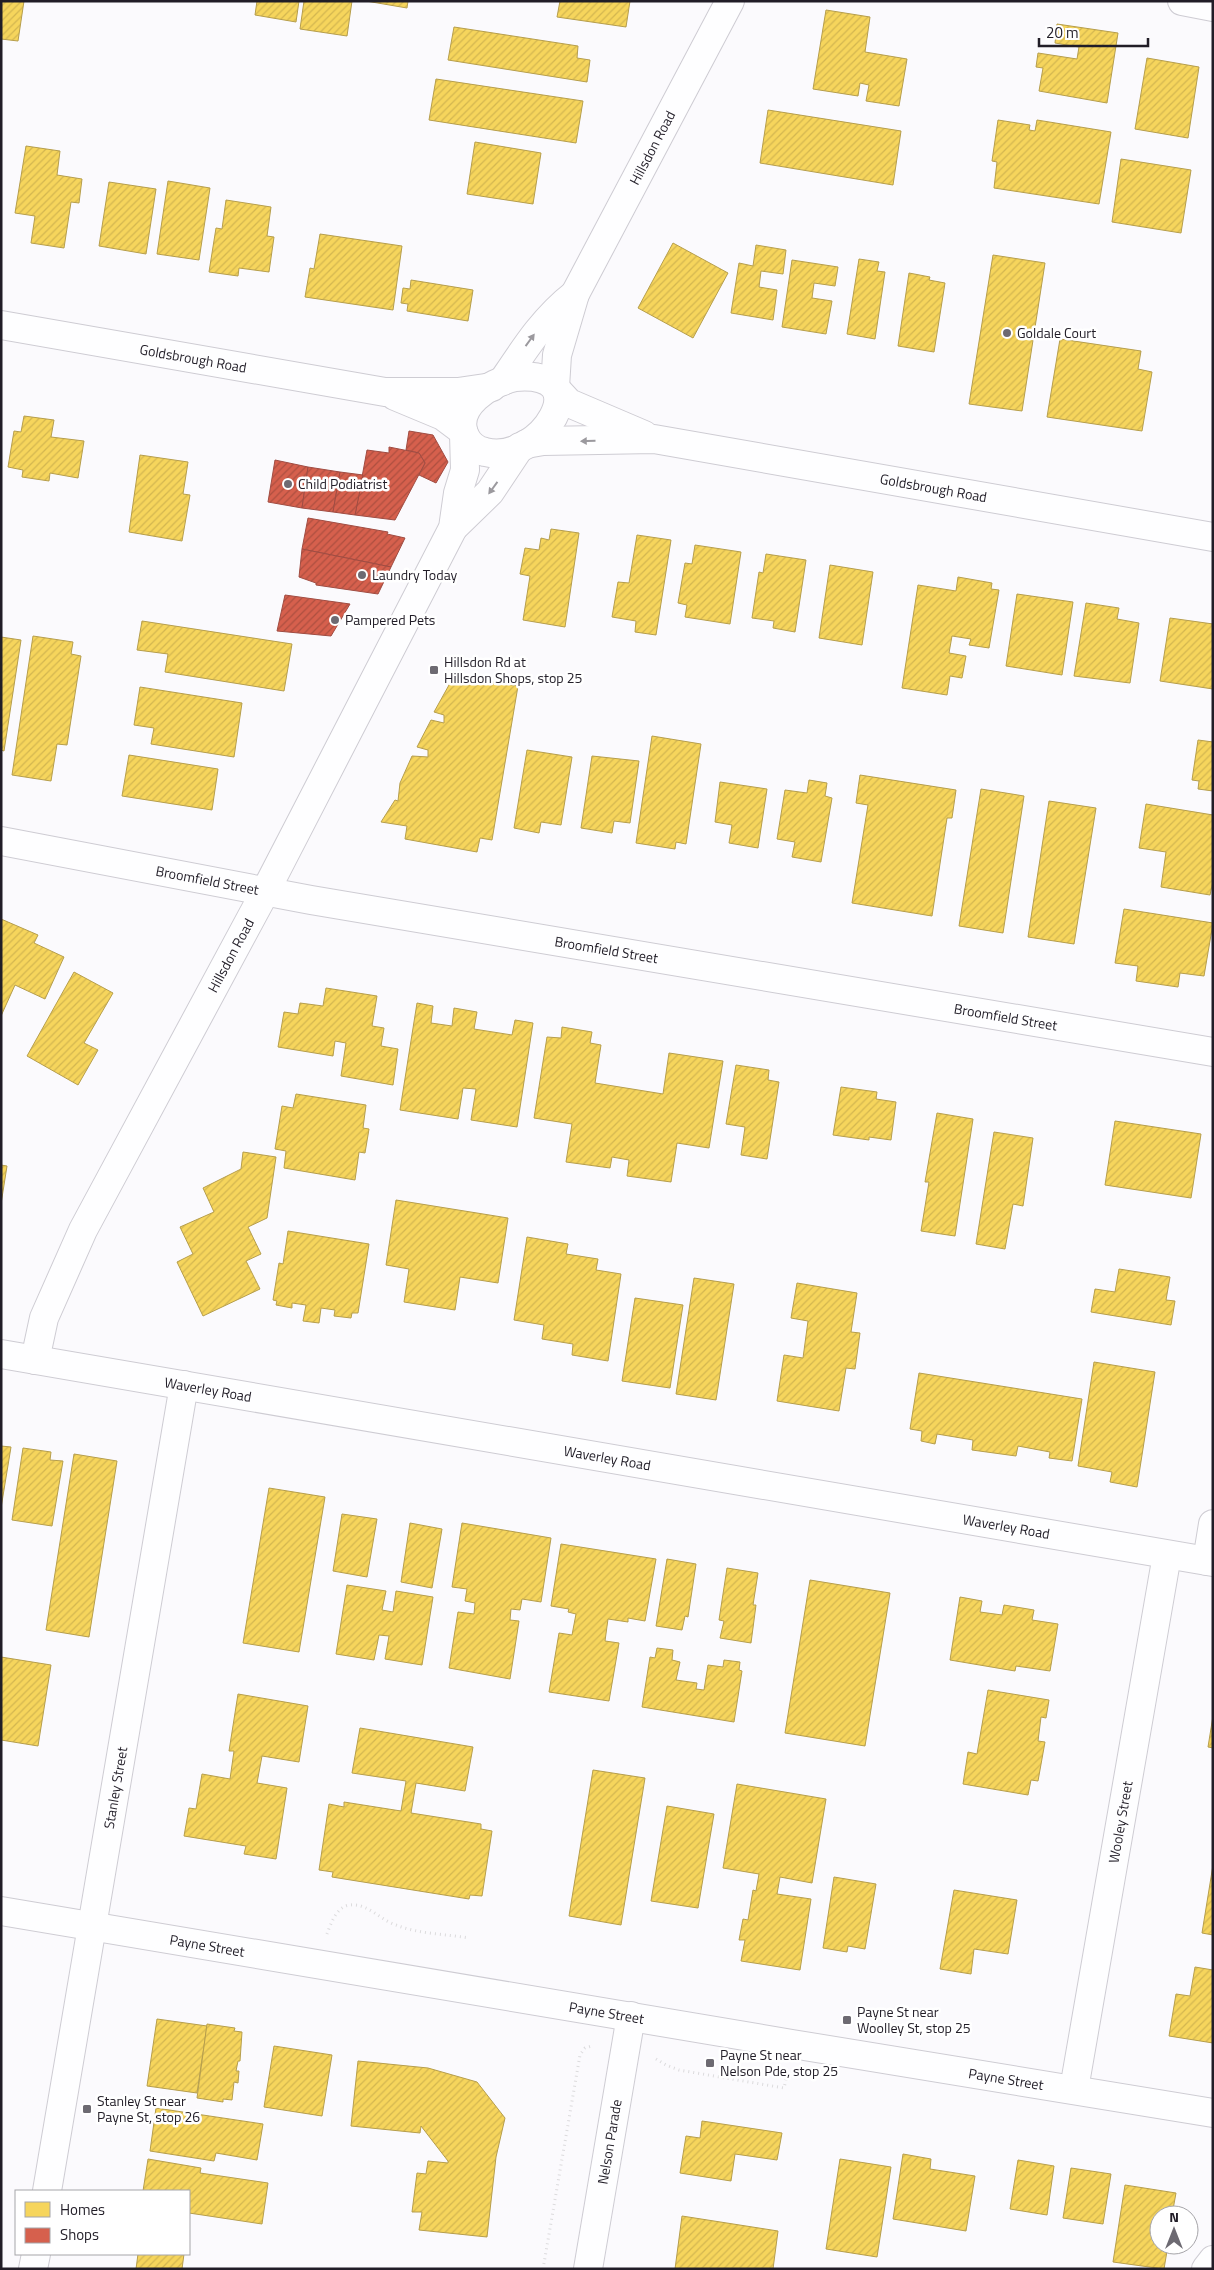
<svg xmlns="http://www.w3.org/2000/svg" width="1214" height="2270" font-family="'Titillium Web',sans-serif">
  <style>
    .homes { fill: url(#homes-hatch); stroke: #b69e4c }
    .shops { fill: url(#shops-hatch); stroke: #a04c42 }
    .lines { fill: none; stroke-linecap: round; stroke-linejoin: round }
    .minor-casing { stroke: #ceccd3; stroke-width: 30 }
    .path { stroke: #dcdbdd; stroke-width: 3; stroke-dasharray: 1 4; stroke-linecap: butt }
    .minor { stroke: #fefeff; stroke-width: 28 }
    .oneway { fill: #9b999e }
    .poi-dot { fill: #6d6a72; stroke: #fff; stroke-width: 2 }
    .labels { text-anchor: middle; stroke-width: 5; stroke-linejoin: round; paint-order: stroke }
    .street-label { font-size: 14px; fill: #211d27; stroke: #fff }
    .poi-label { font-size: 14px; fill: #211d27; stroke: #fff; text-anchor: start }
  </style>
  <defs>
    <pattern id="homes-hatch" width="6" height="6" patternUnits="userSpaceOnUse" patternTransform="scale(1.25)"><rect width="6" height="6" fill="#f6d55c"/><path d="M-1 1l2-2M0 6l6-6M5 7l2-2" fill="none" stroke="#d3b650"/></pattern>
    <pattern id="shops-hatch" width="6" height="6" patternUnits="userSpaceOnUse" patternTransform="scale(1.25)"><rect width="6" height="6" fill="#d6604d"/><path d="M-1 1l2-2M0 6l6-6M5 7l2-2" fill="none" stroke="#ad4f40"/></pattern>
  </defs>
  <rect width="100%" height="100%" fill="#fbfafd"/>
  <g class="homes">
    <polygon points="1,1 24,1 18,41 1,39"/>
    <polygon points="257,1 299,1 296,22 255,15"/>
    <polygon points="304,1 352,1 347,36 300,29"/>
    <polygon points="366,1 408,1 407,8"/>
    <polygon points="560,1 630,1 626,27 557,17"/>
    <polygon points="826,10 870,17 865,52 907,59 899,106 866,101 869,85 860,83 858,96 813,89"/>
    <polygon points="1057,24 1118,33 1107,103 1039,91 1043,68 1036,67 1038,53 1077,59 1079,47 1055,43"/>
    <polygon points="454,27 578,46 577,58 590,60 587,82 448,60"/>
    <polygon points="1147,58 1199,67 1188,138 1135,129"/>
    <polygon points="436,79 583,101 576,143 429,120"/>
    <polygon points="768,110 901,131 893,185 760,163"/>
    <polygon points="998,120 1030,125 1029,130 1035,131 1037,120 1111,132 1099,204 994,188 997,162 992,161"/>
    <polygon points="475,142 541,153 533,204 467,194"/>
    <polygon points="26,146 60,151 57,175 82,179 79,203 71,202 64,248 31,243 35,216 15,213"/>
    <polygon points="1121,159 1191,170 1181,233 1112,222"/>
    <polygon points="168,181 210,188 199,260 157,254"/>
    <polygon points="109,182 156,189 146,254 99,246"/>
    <polygon points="226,200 271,207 267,236 274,237 269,272 239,268 238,276 209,272 216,228 222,229"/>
    <polygon points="320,234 402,246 393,310 305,297 310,268 314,269"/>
    <polygon points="673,243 728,273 693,338 638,308"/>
    <polygon points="756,245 786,250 783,274 761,271 759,287 777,290 773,320 731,313 739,263 753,266"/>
    <polygon points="993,255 1045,263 1022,411 969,404"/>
    <polygon points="859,259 879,262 877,271 885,272 875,339 847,334"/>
    <polygon points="792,260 838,267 835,286 814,283 812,298 832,301 826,334 782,327"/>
    <polygon points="909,273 930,277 929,280 945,283 934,352 898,346"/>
    <polygon points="411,280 473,290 468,321 407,311 408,304 401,303 403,288 410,289"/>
    <polygon points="1060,339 1141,351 1138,369 1152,372 1142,431 1047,417"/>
    <polygon points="24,416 54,420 51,437 84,441 78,478 50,473 49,481 22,477 23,470 8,467 14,431 21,432"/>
    <polygon points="140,455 188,462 183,494 190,495 182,541 129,532"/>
    <polygon points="551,529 579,533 565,627 523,620 530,576 520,574 525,548 539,550 541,538 549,540"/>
    <polygon points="637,535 671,540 656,635 635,632 636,621 612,617 618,582 629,583"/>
    <polygon points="695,545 741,552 730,624 685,617 687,605 678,603 685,563 692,564"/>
    <polygon points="766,554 806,560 795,632 773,628 774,621 752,618 759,572 763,573"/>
    <polygon points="830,565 873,572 862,645 819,638"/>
    <polygon points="958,577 992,583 991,589 999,590 989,648 969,645 971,639 952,636 949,653 966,656 962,678 950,676 947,695 902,688 918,585 956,591"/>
    <polygon points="1017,594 1073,602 1062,675 1006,666"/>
    <polygon points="1086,603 1119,608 1117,619 1139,623 1130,683 1074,676"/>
    <polygon points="1170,618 1213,624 1213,689 1160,681"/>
    <polygon points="142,621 292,644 284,691 165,672 168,654 137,650"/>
    <polygon points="33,636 73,642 71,654 81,656 67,745 57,744 51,781 12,775"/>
    <polygon points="1,637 21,640 4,751 1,750"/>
    <polygon points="454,676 518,686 492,840 480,838 477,852 405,839 407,826 381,822 395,800 398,801 400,783 412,756 428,757 428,750 417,747 431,720 444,723 444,715 434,712"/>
    <polygon points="140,687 242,703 234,757 151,744 154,728 134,725"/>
    <polygon points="652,736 701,744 686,844 676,842 675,849 636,843"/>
    <polygon points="1198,740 1213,742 1213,791 1198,789 1199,781 1192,780"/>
    <polygon points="527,750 572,757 561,825 541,822 539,833 514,828"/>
    <polygon points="129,755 218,769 212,810 122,796"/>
    <polygon points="592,756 639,761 630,823 614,821 612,833 581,828"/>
    <polygon points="860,775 956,790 952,818 947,818 932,916 852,903 868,805 856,803"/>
    <polygon points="809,780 827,783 825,796 832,798 821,862 792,857 795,842 777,839 785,790 807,793"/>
    <polygon points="720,782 767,789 758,848 729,843 732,825 715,822"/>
    <polygon points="981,789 1024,796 1003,933 959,926"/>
    <polygon points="1049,801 1096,808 1074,944 1028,937"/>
    <polygon points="1146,804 1213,815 1213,881 1210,895 1161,887 1166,852 1139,848"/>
    <polygon points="1124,909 1213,923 1204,976 1180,973 1178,987 1136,981 1138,966 1115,963"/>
    <polygon points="1,919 38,935 34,943 64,957 45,999 15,985 1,1016"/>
    <polygon points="74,972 113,993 84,1043 98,1050 78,1085 27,1056"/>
    <polygon points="326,988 377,996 372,1026 384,1028 381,1046 398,1049 393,1085 341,1076 346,1043 335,1041 333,1056 278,1047 284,1012 298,1014 300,1003 323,1006"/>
    <polygon points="417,1003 433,1006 431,1023 452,1026 454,1008 477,1012 474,1029 512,1035 515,1020 533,1023 517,1127 471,1120 476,1089 463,1088 458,1119 400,1110"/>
    <polygon points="562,1027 592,1032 590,1043 601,1045 595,1083 663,1094 669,1053 723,1061 709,1148 677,1143 671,1182 627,1176 629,1160 612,1157 610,1168 566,1162 572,1124 534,1118 547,1037 561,1038"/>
    <polygon points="736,1065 769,1070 768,1080 779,1082 767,1159 741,1155 745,1127 726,1124"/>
    <polygon points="841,1087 877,1092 876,1099 896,1102 891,1140 869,1137 869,1140 833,1135"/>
    <polygon points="296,1094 366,1105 363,1128 369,1129 365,1153 359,1152 355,1180 284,1168 286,1151 275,1149 282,1106 293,1108"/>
    <polygon points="937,1113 973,1119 955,1236 921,1231 929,1182 925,1182"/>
    <polygon points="1115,1121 1201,1134 1191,1198 1105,1185"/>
    <polygon points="994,1132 1033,1138 1023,1206 1013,1204 1005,1249 976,1244"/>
    <polygon points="243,1152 276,1157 267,1218 248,1227 261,1254 246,1261 260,1289 203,1316 177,1262 193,1254 180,1227 214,1212 203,1188 241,1169"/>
    <polygon points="1,1165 7,1166 1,1204"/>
    <polygon points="396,1200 508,1218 498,1283 460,1277 455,1310 404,1302 409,1269 386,1265"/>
    <polygon points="288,1231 369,1244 358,1313 352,1313 351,1318 334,1316 335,1310 321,1308 319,1323 303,1321 306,1305 292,1303 292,1308 276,1305 277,1301 273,1300 279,1263 283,1264"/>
    <polygon points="527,1237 568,1244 566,1254 598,1259 596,1270 621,1274 608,1361 572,1355 573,1344 542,1339 544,1325 514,1320"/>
    <polygon points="1119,1269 1170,1277 1166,1300 1175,1301 1171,1325 1091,1312 1095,1289 1115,1292"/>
    <polygon points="694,1278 734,1284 716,1400 676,1394"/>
    <polygon points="797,1283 857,1293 851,1332 860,1333 855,1369 846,1368 839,1411 777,1401 784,1355 803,1358 808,1321 791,1318"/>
    <polygon points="635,1298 683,1305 670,1388 622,1381"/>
    <polygon points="1094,1362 1155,1372 1137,1487 1110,1482 1112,1472 1078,1466"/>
    <polygon points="919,1373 1082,1399 1072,1461 1049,1458 1050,1452 1018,1446 1016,1456 972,1450 973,1440 937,1434 935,1444 921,1441 922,1431 910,1429"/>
    <polygon points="1,1446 11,1447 1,1508"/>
    <polygon points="23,1448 51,1452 50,1460 63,1461 52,1526 12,1520"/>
    <polygon points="74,1454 117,1461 89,1637 46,1630"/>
    <polygon points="269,1488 325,1497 299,1652 243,1643"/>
    <polygon points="342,1514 377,1519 367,1577 333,1571"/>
    <polygon points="410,1523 442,1529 432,1588 401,1582"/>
    <polygon points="462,1523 551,1538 541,1602 522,1599 520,1610 511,1609 510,1620 519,1621 510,1679 449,1668 458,1612 474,1614 475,1603 465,1601 467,1589 452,1587"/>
    <polygon points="561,1544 656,1559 645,1621 628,1618 628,1622 608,1619 605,1641 619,1643 609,1701 549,1692 559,1633 572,1635 576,1614 568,1612 569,1609 551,1606"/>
    <polygon points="667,1559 696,1564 688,1617 685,1616 682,1630 656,1626"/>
    <polygon points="727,1568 758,1573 753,1605 756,1605 751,1643 720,1638 724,1621 719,1620"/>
    <polygon points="810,1580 890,1593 865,1746 785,1733"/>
    <polygon points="347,1585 386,1591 382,1610 393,1612 396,1591 433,1597 422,1665 385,1659 389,1636 379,1635 374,1660 336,1654"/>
    <polygon points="960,1597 982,1601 980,1612 1002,1615 1004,1605 1034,1610 1032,1620 1058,1624 1050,1671 1016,1666 1015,1671 950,1660"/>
    <polygon points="657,1648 673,1650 672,1660 680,1662 676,1680 697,1683 696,1689 704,1690 708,1665 723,1667 724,1660 740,1662 739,1670 742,1671 734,1722 642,1707 650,1657 655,1658"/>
    <polygon points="1,1657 51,1665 38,1746 1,1740"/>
    <polygon points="988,1690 1049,1700 1046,1718 1041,1717 1038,1741 1045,1742 1038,1781 1031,1780 1028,1795 963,1784 968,1752 977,1754"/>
    <polygon points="238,1694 308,1706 299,1762 262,1756 257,1783 287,1788 276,1859 244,1854 246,1846 184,1836 189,1808 196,1809 202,1774 230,1779 234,1751 229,1751"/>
    <polygon points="1213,1716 1213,1748 1208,1747"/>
    <polygon points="360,1728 473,1747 465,1791 416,1783 411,1813 481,1824 481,1829 492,1831 482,1896 470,1895 469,1899 332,1877 333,1872 319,1870 329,1804 344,1807 344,1802 401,1811 406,1781 352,1773"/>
    <polygon points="593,1770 645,1778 621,1925 569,1916"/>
    <polygon points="737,1784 826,1799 812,1883 780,1877 777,1894 811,1899 800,1970 741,1961 745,1940 739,1940 743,1919 748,1920 753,1890 756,1891 759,1874 723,1868"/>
    <polygon points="667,1806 714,1814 698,1908 651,1901"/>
    <polygon points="1213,1865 1213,1935 1202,1933"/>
    <polygon points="834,1877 876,1884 865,1949 848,1946 847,1952 823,1948"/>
    <polygon points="954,1890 1017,1900 1008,1954 974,1949 971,1974 940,1969"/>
    <polygon points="1195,1967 1213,1970 1213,2043 1169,2036 1176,1994 1190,1996"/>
    <polygon points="157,2019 207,2026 197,2093 147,2086"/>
    <polygon points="207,2024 235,2028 234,2031 242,2032 240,2061 238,2061 236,2071 239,2071 238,2083 234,2082 232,2100 223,2099 223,2102 197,2098"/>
    <polygon points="274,2046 332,2055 322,2116 264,2107"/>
    <polygon points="358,2061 428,2068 477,2082 505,2118 496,2157 487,2237 419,2230 422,2212 412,2212 417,2173 426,2174 428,2161 448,2163 448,2161 421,2126 420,2133 351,2126"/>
    <polygon points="156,2108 263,2124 257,2160 216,2153 214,2161 150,2151"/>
    <polygon points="702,2121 782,2133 777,2160 735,2154 731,2181 680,2173 686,2136 700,2138"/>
    <polygon points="903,2154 931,2159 930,2169 975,2176 966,2231 893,2219"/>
    <polygon points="148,2159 201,2168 200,2173 268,2183 262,2224 189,2213 189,2191 143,2191"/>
    <polygon points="840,2159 891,2167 877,2257 826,2249"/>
    <polygon points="1018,2160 1054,2166 1047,2215 1010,2209"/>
    <polygon points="1071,2168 1111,2174 1103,2224 1063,2218"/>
    <polygon points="1125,2185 1176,2193 1172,2215 1159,2215 1159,2245 1168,2245 1164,2269 1113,2262"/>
    <polygon points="682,2216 778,2231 773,2269 675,2269"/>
    <polygon points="138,2254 184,2254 182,2269 136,2269"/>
  </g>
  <g class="shops">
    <polygon points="409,431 433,435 448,462 436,483 419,475 425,463 419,453 406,450"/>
    <polygon points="389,447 419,453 425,463 395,520 355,515 367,450 389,453"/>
    <polygon points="275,460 308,467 302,508 268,502"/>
    <polygon points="308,467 340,472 333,512 302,508"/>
    <polygon points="340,472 363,475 355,515 333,512"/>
    <polygon points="308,518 388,532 387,534 405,538 391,567 302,549"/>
    <polygon points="302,549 391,567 378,594 316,585 316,583 299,577"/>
    <polygon points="285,595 350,604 331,636 277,631"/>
  </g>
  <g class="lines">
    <defs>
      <g id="minor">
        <polyline points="1182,1 1213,7"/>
        <path id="s1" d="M 1,325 L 385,392 L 458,392 L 492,387"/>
        <path d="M 515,377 C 601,369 541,466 485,452 C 476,450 469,445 465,436 C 451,407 491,382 515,377 Z"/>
        <path d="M 503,381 C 525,348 544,318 575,294"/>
        <path id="s2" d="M 555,387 L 557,355 L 575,294 L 730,1"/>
        <polyline points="557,390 569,403 644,435"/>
        <polyline points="395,396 443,416 463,431"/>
        <path id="s3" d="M 526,444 L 543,441 L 654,439 L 1213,537"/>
        <polyline points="453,528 490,492 520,447"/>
        <path id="s4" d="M 1,841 L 311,900 L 1213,1052"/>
        <path id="s5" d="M 1,1354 L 1213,1562"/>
        <path id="s6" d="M 35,1360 L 44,1318 L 83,1230 L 265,892 L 453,528 L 458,493 L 465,470 L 464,434"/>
        <polyline points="1207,1561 1213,1524"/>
        <path id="s7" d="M 1,1911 L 792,2044 L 1213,2113"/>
        <path id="s8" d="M 1074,2089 L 1167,1555"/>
        <path id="s9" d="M 47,2191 L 184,1385"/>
        <polyline points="33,2269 36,2254"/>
        <path id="s10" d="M 588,2269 L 631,2016"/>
        <polyline points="1206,2269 1213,2260"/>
      </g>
    </defs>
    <use href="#minor" class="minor-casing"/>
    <g class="path">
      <path d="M 327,1934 C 331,1923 337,1906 350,1905 C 368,1903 380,1920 396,1925 C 418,1934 446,1934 469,1938"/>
      <polyline points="656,2059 666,2065 679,2070 784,2088 787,2076"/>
      <polyline points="543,2269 580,2055 585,2048 592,2046"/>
    </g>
    <use href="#minor" class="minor"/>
  </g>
  <defs><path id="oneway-solid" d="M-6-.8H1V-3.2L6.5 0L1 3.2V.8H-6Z" transform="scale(1.25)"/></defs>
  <g class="oneway">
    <use href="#oneway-solid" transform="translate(530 340) rotate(-54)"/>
    <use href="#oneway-solid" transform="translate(588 441) rotate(179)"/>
    <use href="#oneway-solid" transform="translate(493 488) rotate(126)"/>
  </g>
  <g class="poi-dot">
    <circle cx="1007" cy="333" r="5"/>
    <circle cx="288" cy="484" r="5"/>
    <circle cx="362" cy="575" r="5"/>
    <circle cx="335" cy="620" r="5"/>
    <rect x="429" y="665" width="10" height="10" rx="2.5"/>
    <rect x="842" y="2015" width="10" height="10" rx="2.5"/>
    <rect x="705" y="2058" width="10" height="10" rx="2.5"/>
    <rect x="82" y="2104" width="10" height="10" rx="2.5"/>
  </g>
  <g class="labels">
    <g class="street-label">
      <text dy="5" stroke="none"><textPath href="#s2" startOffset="261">Hillsdon Road</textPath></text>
      <text dy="5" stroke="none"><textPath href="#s1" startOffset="195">Goldsbrough Road</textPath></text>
      <text dy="5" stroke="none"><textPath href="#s3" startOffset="412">Goldsbrough Road</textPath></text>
      <text dy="5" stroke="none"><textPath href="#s4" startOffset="210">Broomfield Street</textPath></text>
      <text dy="5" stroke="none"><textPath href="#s4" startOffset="615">Broomfield Street</textPath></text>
      <text dy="5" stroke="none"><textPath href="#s6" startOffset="451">Hillsdon Road</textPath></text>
      <text dy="5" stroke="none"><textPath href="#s4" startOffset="1020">Broomfield Street</textPath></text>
      <text dy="5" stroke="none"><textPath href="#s5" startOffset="210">Waverley Road</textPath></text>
      <text dy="5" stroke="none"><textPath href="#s5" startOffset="615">Waverley Road</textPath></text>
      <text dy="5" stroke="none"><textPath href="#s5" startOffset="1020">Waverley Road</textPath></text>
      <text dy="5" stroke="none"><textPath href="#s9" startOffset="409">Stanley Street</textPath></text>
      <text dy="5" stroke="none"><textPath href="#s8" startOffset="271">Wooley Street</textPath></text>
      <text dy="5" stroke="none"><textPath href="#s7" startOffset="209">Payne Street</textPath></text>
      <text dy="5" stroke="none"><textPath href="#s7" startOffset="614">Payne Street</textPath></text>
      <text dy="5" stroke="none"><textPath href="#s7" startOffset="1019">Payne Street</textPath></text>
      <text dy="5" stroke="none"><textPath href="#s10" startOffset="129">Nelson Parade</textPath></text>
    </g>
    <g class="poi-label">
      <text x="1017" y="338">Goldale Court</text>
      <text x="298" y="489">Child Podiatrist</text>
      <text x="372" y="580">Laundry Today</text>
      <text x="345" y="625">Pampered Pets</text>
      <text x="444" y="667">Hillsdon Rd at<tspan x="444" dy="16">Hillsdon Shops, stop 25</tspan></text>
      <text x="857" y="2017">Payne St near<tspan x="857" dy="16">Woolley St, stop 25</tspan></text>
      <text x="720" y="2060">Payne St near<tspan x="720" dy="16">Nelson Pde, stop 25</tspan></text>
      <text x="97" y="2106">Stanley St near<tspan x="97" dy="16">Payne St, stop 26</tspan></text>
    </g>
  </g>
  <rect width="1214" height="2270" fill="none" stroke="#211d27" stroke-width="5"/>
  <rect x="15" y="2190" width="175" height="65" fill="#ffffff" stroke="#a6a5a9"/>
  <rect x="25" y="2202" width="25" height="15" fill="#f6d55c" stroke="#a6a5a9"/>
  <text x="60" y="2215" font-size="15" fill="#211d27">Homes</text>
  <rect x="25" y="2228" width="25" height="15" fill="#d6604d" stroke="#a6a5a9"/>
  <text x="60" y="2240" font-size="15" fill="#211d27">Shops</text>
  <g transform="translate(1174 2230)"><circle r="24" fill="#ffffff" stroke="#a6a5a9"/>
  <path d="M0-4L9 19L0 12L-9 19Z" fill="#6d6a72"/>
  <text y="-8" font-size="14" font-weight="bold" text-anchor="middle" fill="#211d27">N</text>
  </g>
  <path d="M1039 38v8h109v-8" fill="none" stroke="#211d27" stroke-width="2.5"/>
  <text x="1046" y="38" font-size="15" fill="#211d27" stroke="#ffffff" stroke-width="4" paint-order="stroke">20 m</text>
</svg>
